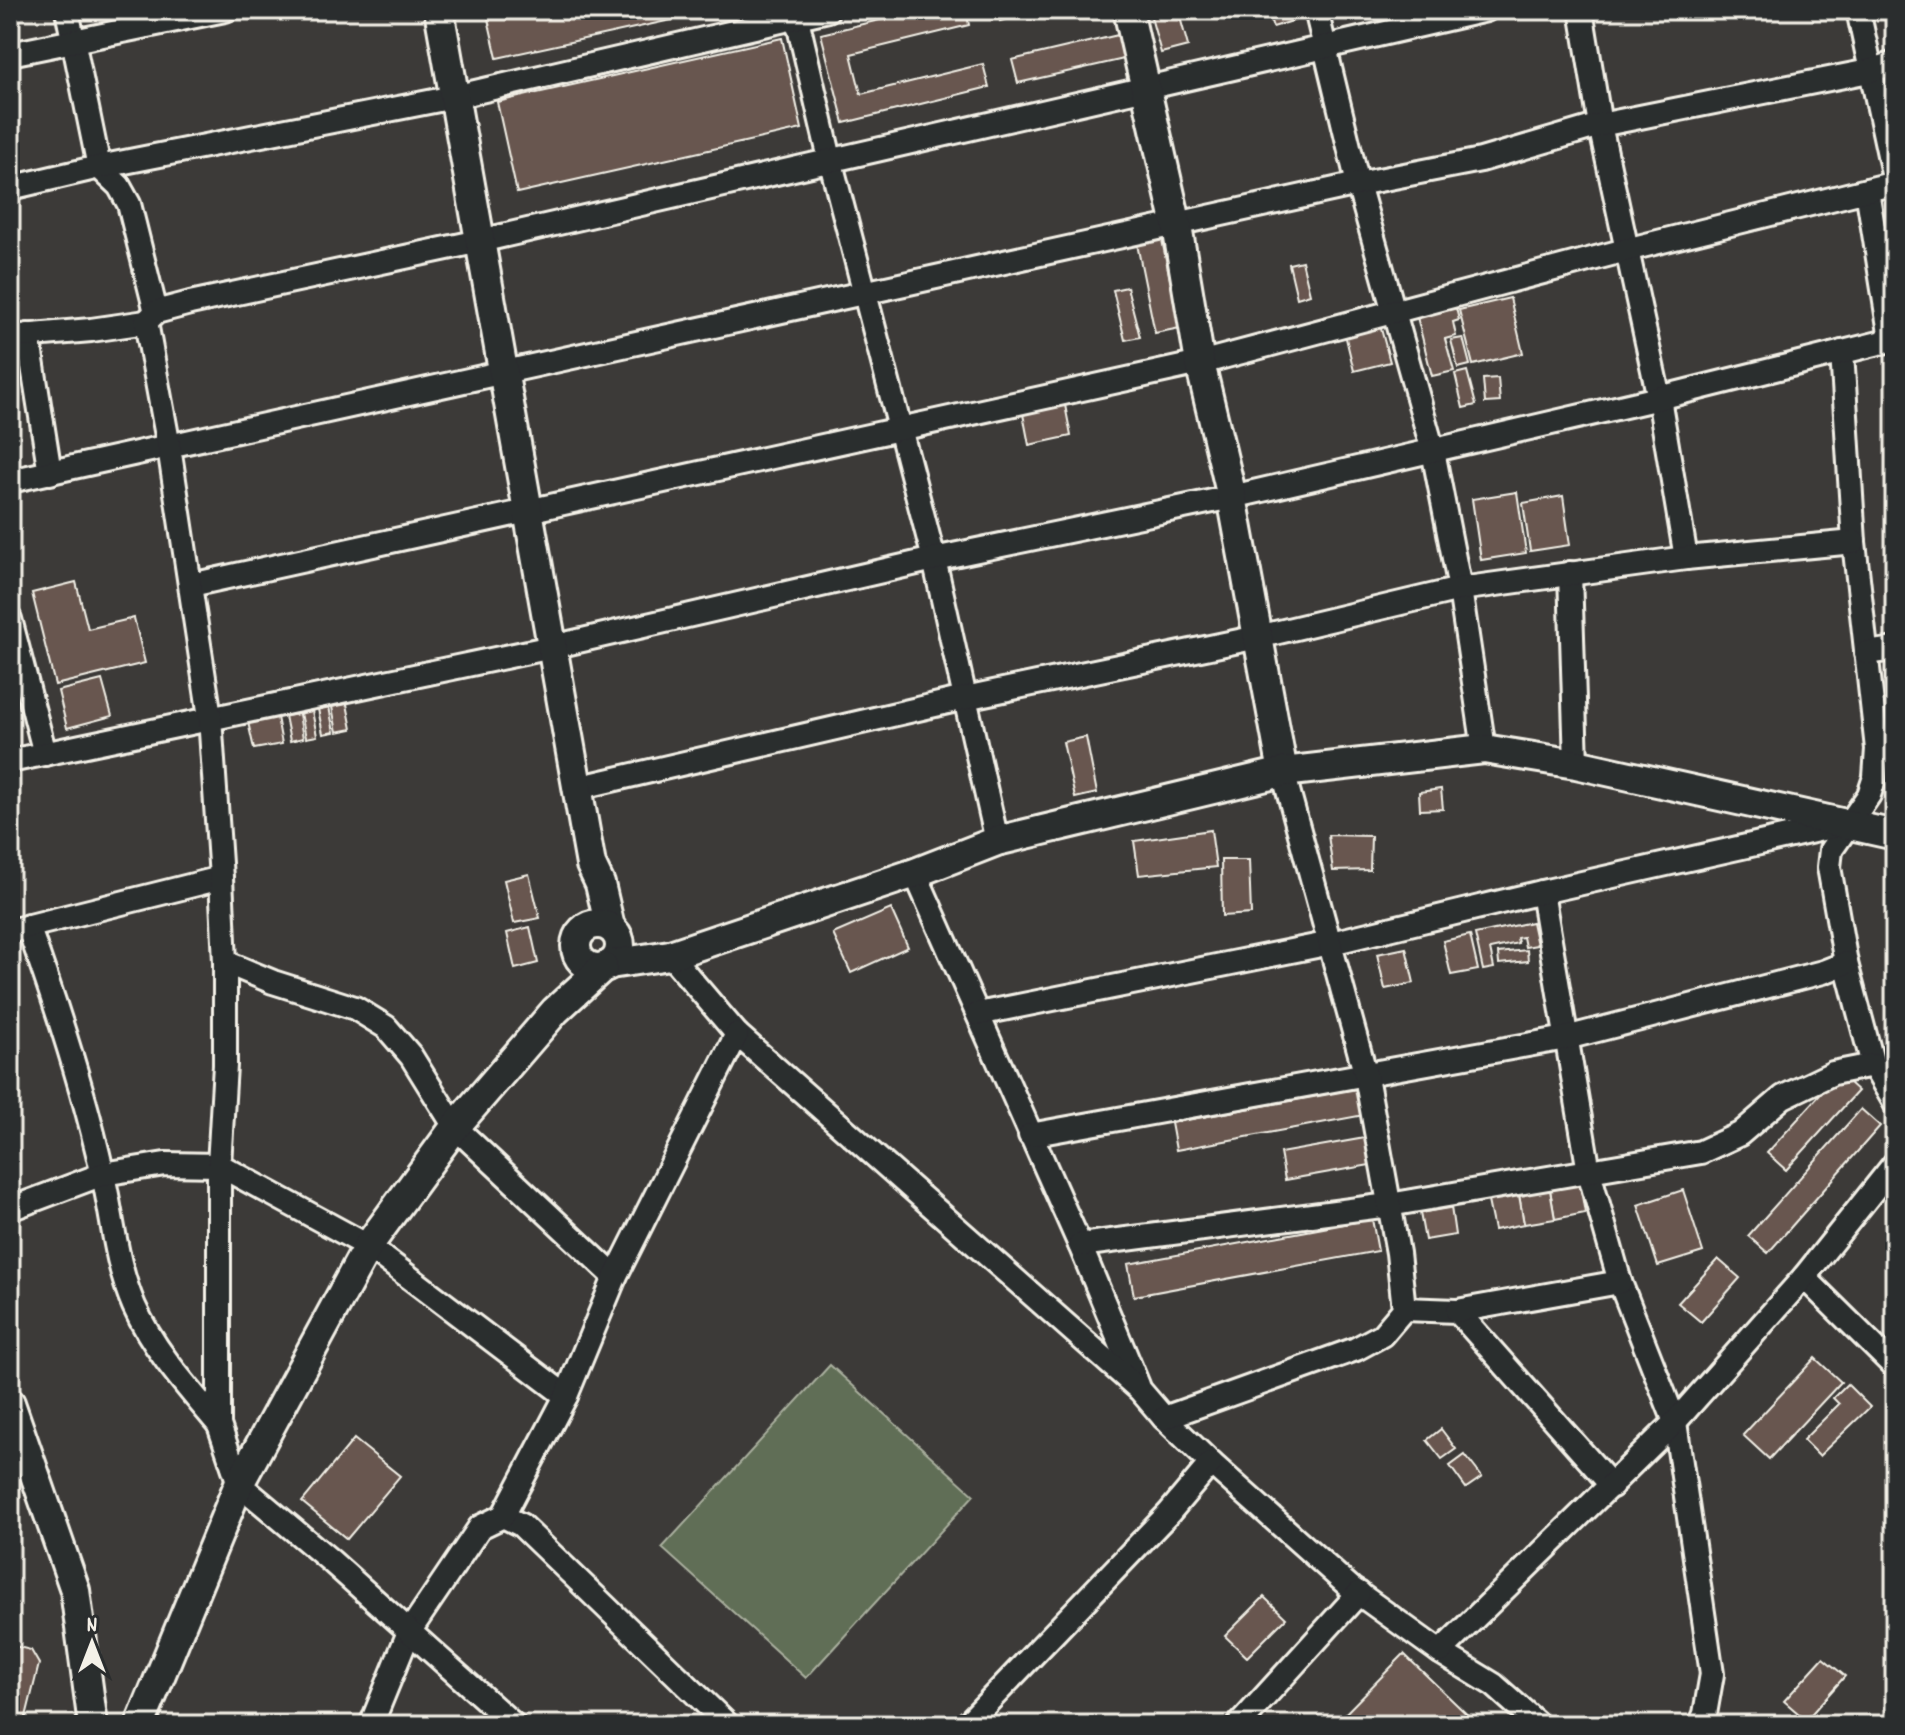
<svg xmlns="http://www.w3.org/2000/svg" width="1905" height="1735" font-family="Dekko,sans-serif">
  <style>
    .green { fill: #616e56; stroke: #aab09f; stroke-width: 2 }
    .building { fill: #67574f; stroke: #f4f1e8; stroke-width: 2 }
    .lines { fill: none; stroke-linecap: round; stroke-linejoin: round }
    .minor-casing { stroke: #f4f1e8; stroke-width: 28 }
    .tertiary-casing { stroke: #f4f1e8; stroke-width: 34 }
    .minor { stroke: #2a2d2e; stroke-width: 22 }
    .tertiary { stroke: #2a2d2e; stroke-width: 28 }
  </style>
  <rect width="100%" height="100%" fill="#3c3a38"/>
  <filter id="ink" filterUnits="userSpaceOnUse"><feTurbulence type="fractalNoise" baseFrequency=".0125" numOctaves="2"/><feDisplacementMap in="SourceGraphic" scale="16" xChannelSelector="R" yChannelSelector="G"/><feConvolveMatrix kernelMatrix="1 2 1 2 8 2 1 2 1" color-interpolation-filters="sRGB"/></filter>
  <g filter="url(#ink)">
    <polygon class="green" points="830,1365 974,1495 806,1678 662,1548"/>
    <g class="building">
      <polygon points="486,10 717,10 497,58"/>
      <polygon points="921,10 966,10 969,25 851,54 861,94 983,64 989,87 844,123 821,34"/>
      <polygon points="997,10 1017,10 1019,16 1000,21"/>
      <polygon points="1149,10 1178,10 1188,46 1161,53"/>
      <polygon points="1267,10 1296,10 1299,19 1273,27"/>
      <polygon points="1118,35 1124,59 1018,83 1012,60"/>
      <polygon points="782,38 802,129 517,193 497,102"/>
      <polygon points="1161,235 1180,328 1155,333 1136,239"/>
      <polygon points="1302,261 1310,294 1297,298 1289,264"/>
      <polygon points="1127,287 1140,337 1125,340 1113,290"/>
      <polygon points="1510,298 1523,353 1473,365 1459,310"/>
      <polygon points="1456,308 1459,320 1453,322 1456,336 1445,339 1454,371 1432,376 1417,317"/>
      <polygon points="1380,325 1390,362 1354,371 1345,334"/>
      <polygon points="1463,338 1470,365 1458,368 1451,340"/>
      <polygon points="1467,371 1476,405 1463,408 1455,374"/>
      <polygon points="1498,378 1500,402 1485,403 1483,379"/>
      <polygon points="1065,405 1071,436 1029,445 1023,414"/>
      <polygon points="1517,492 1526,553 1481,560 1472,499"/>
      <polygon points="1563,496 1570,545 1530,551 1523,503"/>
      <polygon points="76,582 88,629 134,618 145,663 55,685 32,593"/>
      <polygon points="102,680 112,716 67,728 58,691"/>
      <polygon points="347,704 352,729 337,732 332,707"/>
      <polygon points="329,707 334,732 323,734 318,709"/>
      <polygon points="312,711 317,736 306,738 301,713"/>
      <polygon points="299,714 303,738 290,741 285,716"/>
      <polygon points="277,717 282,744 254,749 248,722"/>
      <polygon points="1086,737 1097,793 1075,798 1063,742"/>
      <polygon points="1441,789 1443,809 1420,810 1419,792"/>
      <polygon points="1211,830 1216,867 1139,875 1134,841"/>
      <polygon points="1328,835 1371,836 1370,870 1333,871"/>
      <polygon points="1221,860 1249,860 1251,914 1222,916"/>
      <polygon points="529,874 540,918 514,923 504,880"/>
      <polygon points="891,909 908,947 851,973 833,934"/>
      <polygon points="1532,922 1537,945 1525,947 1523,937 1517,938 1518,943 1490,949 1494,968 1483,970 1475,934"/>
      <polygon points="530,927 538,963 515,969 507,933"/>
      <polygon points="1470,935 1478,970 1451,975 1443,941"/>
      <polygon points="1406,948 1414,983 1385,989 1377,954"/>
      <polygon points="1527,950 1528,961 1499,964 1498,953"/>
      <polygon points="1839,1074 1858,1091 1786,1170 1767,1153"/>
      <polygon points="1359,1088 1364,1115 1176,1150 1171,1123"/>
      <polygon points="1861,1109 1880,1126 1768,1253 1748,1236"/>
      <polygon points="1365,1138 1370,1165 1285,1180 1280,1153"/>
      <polygon points="1580,1184 1585,1213 1555,1219 1550,1190"/>
      <polygon points="1550,1190 1555,1219 1524,1224 1519,1195"/>
      <polygon points="1683,1190 1703,1252 1658,1266 1638,1205"/>
      <polygon points="1519,1195 1524,1224 1494,1230 1488,1201"/>
      <polygon points="1451,1207 1455,1235 1425,1240 1420,1213"/>
      <polygon points="1372,1219 1378,1251 1134,1296 1128,1264"/>
      <polygon points="1718,1259 1740,1278 1701,1322 1678,1303"/>
      <polygon points="1815,1358 1841,1382 1769,1459 1743,1435"/>
      <polygon points="1847,1384 1870,1407 1819,1456 1803,1440 1839,1404 1833,1398"/>
      <polygon points="1441,1429 1456,1449 1442,1459 1427,1440"/>
      <polygon points="354,1439 400,1476 347,1539 302,1502"/>
      <polygon points="1465,1455 1482,1477 1466,1488 1450,1466"/>
      <polygon points="1264,1597 1286,1618 1247,1657 1225,1636"/>
      <polygon points="10,1645 31,1650 39,1664 24,1725 10,1725"/>
      <polygon points="1404,1654 1478,1725 1334,1725"/>
      <polygon points="1823,1658 1845,1676 1806,1720 1784,1701"/>
    </g>
    <g class="lines">
      <defs>
        <g id="minor">
          <polyline points="67,10 99,167 119,186 129,204 156,312"/>
          <polyline points="795,10 830,159 934,559 997,841"/>
          <polyline points="1316,10 1358,184 1433,451 1460,589 1484,749"/>
          <polyline points="1581,10 1600,125 1659,398 1686,558"/>
          <polyline points="1858,10 1895,183"/>
          <polyline points="10,54 225,10"/>
          <polyline points="10,188 99,167 454,97 828,10"/>
          <polyline points="1867,190 1891,339"/>
          <polyline points="28,335 50,473"/>
          <polyline points="10,337 91,330 146,322"/>
          <polyline points="1842,352 1854,542 1877,749 1875,777 1869,795 1831,850 1829,867 1846,963 1873,1065 1895,1103"/>
          <polyline points="10,481 1358,184 1481,160 1600,125 1869,71 1895,63"/>
          <polyline points="1570,573 1576,764"/>
          <polyline points="191,585 1200,363 1626,250 1895,183"/>
          <polyline points="10,619 45,754"/>
          <polyline points="1866,653 1895,649"/>
          <polyline points="10,761 552,647 934,559 1232,497 1659,398 1895,339"/>
          <polyline points="577,788 965,698 1258,637 1460,589 1686,558 1854,542"/>
          <polyline points="915,873 1080,1245 1138,1385"/>
          <polyline points="1542,892 1589,1172 1620,1282 1675,1422 1712,1674 1705,1714 1700,1725"/>
          <path d="M 28,926 C 57,1007 83,1087 102,1171 C 113,1217 115,1262 134,1306 C 154,1351 188,1388 219,1425"/>
          <polyline points="10,931 221,878"/>
          <polyline points="670,955 737,1034 1140,1390 1164,1418 1211,1463 1351,1588 1440,1652 1494,1685 1539,1725"/>
          <polyline points="225,962 273,982 355,1008 386,1027 411,1056 455,1127 615,1277"/>
          <polyline points="978,1014 1331,943 1542,892 1840,825"/>
          <polyline points="1030,1135 1566,1038 1823,972 1846,963"/>
          <polyline points="10,1209 103,1174 165,1164 219,1165 368,1246 566,1396"/>
          <polyline points="1080,1245 1389,1205 1701,1152 1740,1134 1783,1097 1833,1073 1873,1065"/>
          <polyline points="1804,1277 1895,1367"/>
          <polyline points="1404,1309 1457,1311 1612,1486"/>
          <polyline points="1457,1311 1620,1282"/>
          <polyline points="1164,1418 1356,1349 1382,1335 1404,1309 1398,1253 1366,1076 1283,772"/>
          <polyline points="503,1516 521,1525 728,1725"/>
          <polyline points="1440,1652 1675,1422 1804,1277 1895,1163"/>
          <polyline points="371,1725 409,1632 480,1527 503,1516 566,1396 615,1277 737,1034"/>
          <polyline points="514,1725 331,1561 239,1484 219,1425 219,1165 225,1065 225,962 221,878 210,717 169,447 146,322 156,312 190,303 480,241 1486,10"/>
          <polyline points="966,1725 1169,1513 1211,1463"/>
          <polyline points="1239,1725 1359,1593"/>
        </g>
        <g id="tertiary">
          <polyline points="439,10 591,865 600,884 610,927"/>
          <polyline points="1128,10 1177,226 1200,363 1232,497 1283,772"/>
          <circle cx="598" cy="946" r="22"/>
          <polyline points="610,964 670,955 915,873 997,841 1283,772 1484,749 1576,764 1895,835"/>
          <polyline points="10,1403 75,1590 93,1725"/>
          <polyline points="140,1725 239,1484 368,1246 455,1127 555,1011 603,967"/>
        </g>
      </defs>
      <use href="#minor" class="minor-casing"/>
      <use href="#tertiary" class="tertiary-casing"/>
      <use href="#minor" class="minor"/>
      <use href="#tertiary" class="tertiary"/>
    </g>
  </g>
  <rect width="1905" height="1735" fill="none" stroke="#2a2d2e" stroke-width="40"/>
  <rect x="20" y="20" width="1865" height="1695" fill="none" stroke="#f4f1e8" stroke-width="3" filter="url(#ink)"/>
  <g transform="translate(92 1643)" stroke="#2a2d2e" stroke-width="6" paint-order="stroke">
  <path d="M0-6L14 30L0 20L-14 30Z" fill="#f4f1e8"/>
  <text y="-12" font-size="22" font-weight="bold" text-anchor="middle" fill="#f4f1e8">N</text>
  </g>
</svg>
